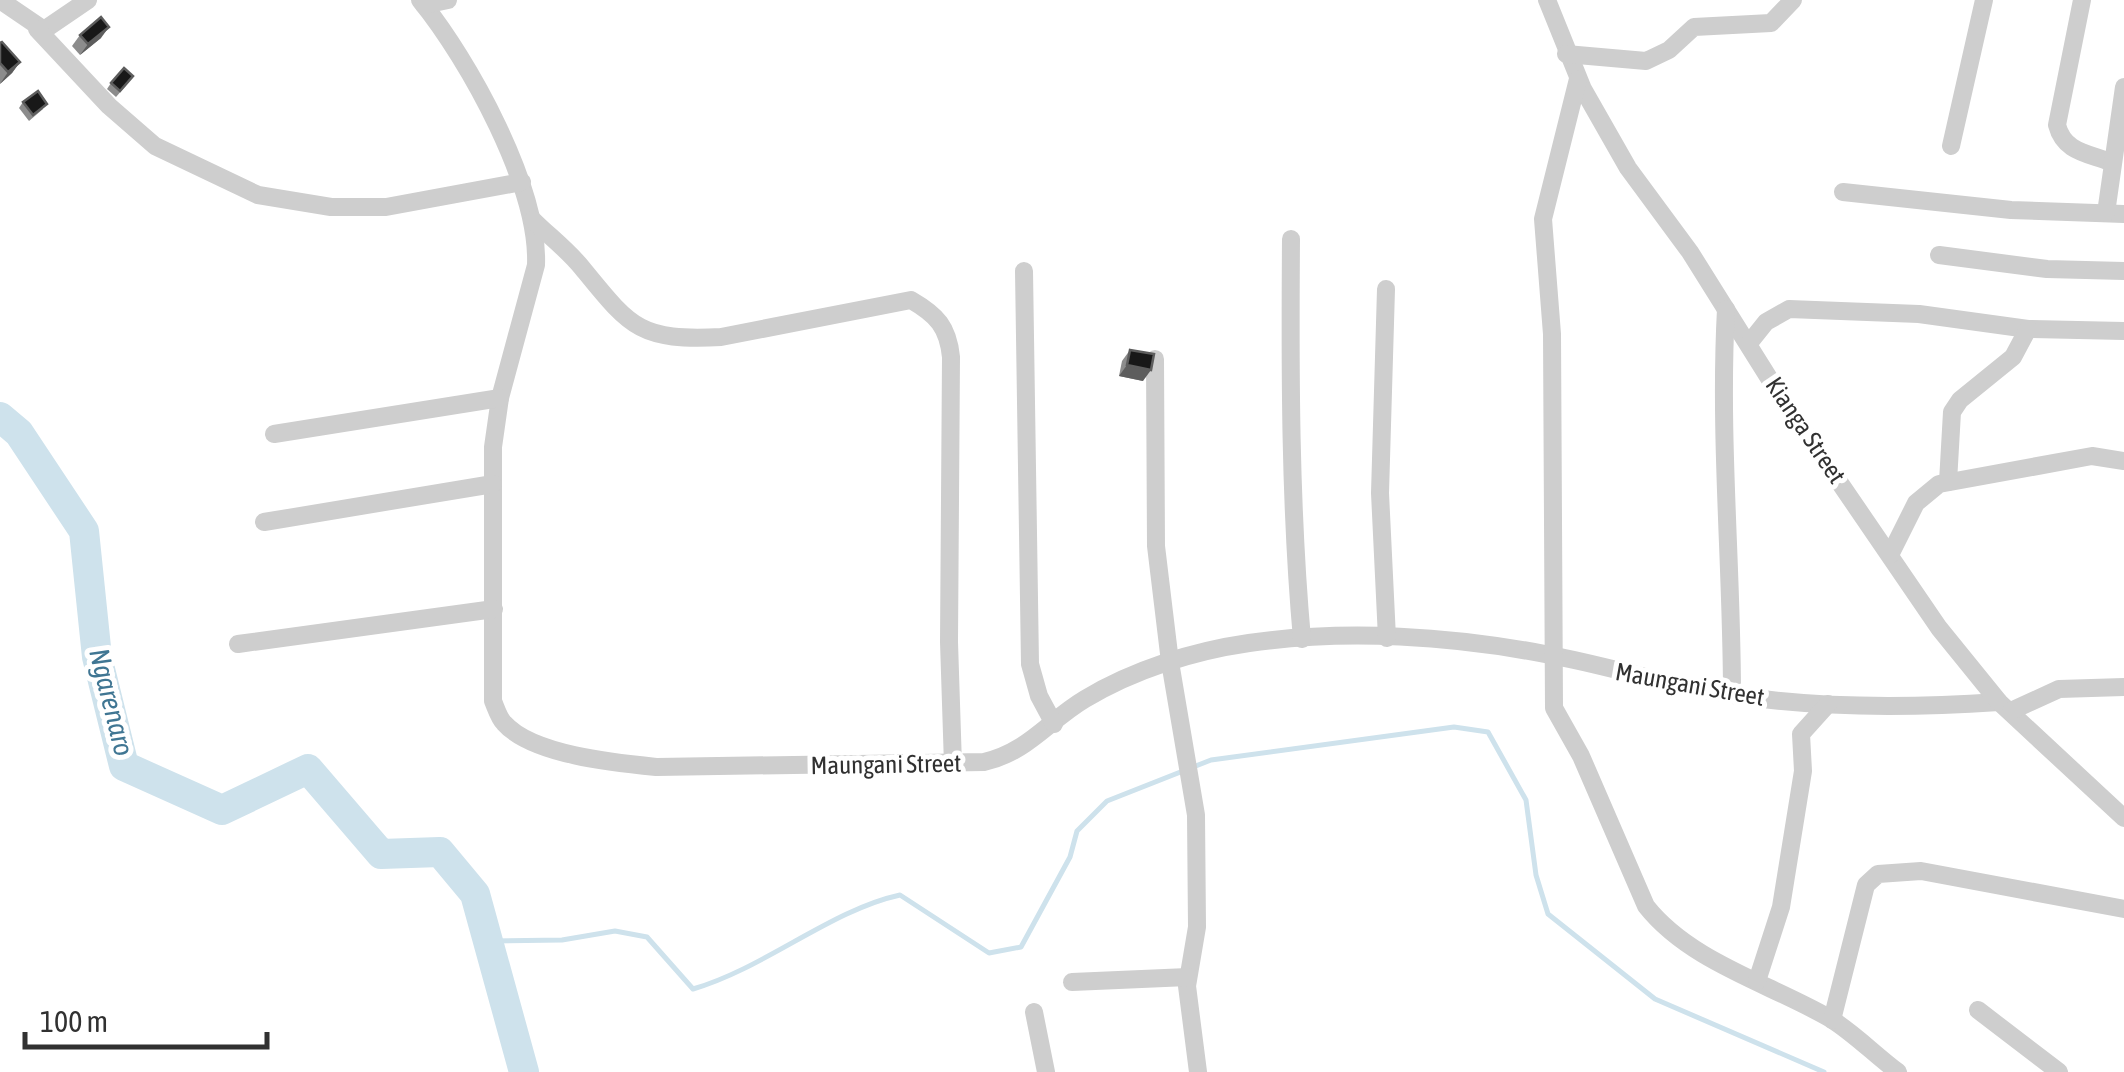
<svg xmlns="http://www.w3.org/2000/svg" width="2124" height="1072" font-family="'Asap Condensed',sans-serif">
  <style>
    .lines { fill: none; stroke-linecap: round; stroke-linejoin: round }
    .stream { stroke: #cee2ec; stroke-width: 5 }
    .river { stroke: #cee2ec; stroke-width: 30 }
    .minor { stroke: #cecece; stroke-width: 18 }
    .wall { fill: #8c8c8c }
    .shaded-wall { fill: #5d5d5d }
    .building { fill: #181818; stroke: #5d5d5d; stroke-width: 2.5 }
    .labels { text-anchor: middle; stroke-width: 10; stroke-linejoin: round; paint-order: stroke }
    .street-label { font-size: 25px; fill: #313131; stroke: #fff }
    .water-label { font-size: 28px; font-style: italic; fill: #407693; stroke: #fff }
  </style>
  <rect width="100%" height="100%" fill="#fff"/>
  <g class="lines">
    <path class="stream" d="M 488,941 L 562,940 L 615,931 L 647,937 L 693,989 C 765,968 831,910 900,895 L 989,953 L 1021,947 L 1070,857 L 1077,831 L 1107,801 L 1211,760 L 1454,727 L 1488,732 L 1526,800 L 1536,875 L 1548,914 L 1655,999 L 1824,1072"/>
    <polyline class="river" points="0,417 19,433 84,531 97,657 124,766 222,810 308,769 381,854 440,852 475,894 524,1072"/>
    <g class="minor">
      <polyline points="0,0 44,30 88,0"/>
      <path d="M 420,0 C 469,60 539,187 536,265 L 500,398 L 493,447 L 493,701 C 496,708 499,718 504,723 C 532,755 616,763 657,767 L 984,762 C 1028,752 1048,721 1085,699 C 1133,670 1193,651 1249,643 C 1347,629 1453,636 1550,655 C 1609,666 1667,685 1727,694 C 1816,709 1910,708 1999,702"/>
      <polyline points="1547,0 1583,89 1628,168 1690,252 1777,391 1939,628 1999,702 2124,818"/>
      <path d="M 2082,0 L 2057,125 C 2064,152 2087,153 2110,162"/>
      <polyline points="424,5 448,0"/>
      <polyline points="37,29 109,106 155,146 258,195 331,207 386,207 522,182"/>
      <polyline points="1566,54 1646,61 1669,50 1694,27 1771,23 1793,0"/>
      <path d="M 1578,79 L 1543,219 L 1552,334 L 1554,708 L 1581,756 L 1646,906 C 1690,962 1771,984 1831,1019 C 1855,1034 1875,1055 1898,1072"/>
      <polyline points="1951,146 1984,0"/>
      <polyline points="1843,192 2011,210 2124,214"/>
      <polyline points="2106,213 2124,87"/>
      <path d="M 533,220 C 549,236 569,251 583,269 C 631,328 640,341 721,337 L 911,300 C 937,315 948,327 951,357 L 949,642 L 953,765"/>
      <path d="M 1291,239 C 1290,372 1290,505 1302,639"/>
      <polyline points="1939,255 2047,269 2124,271"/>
      <polyline points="1024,271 1030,664 1039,696 1054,724"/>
      <polyline points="1386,289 1380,493 1387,638"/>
      <path d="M 1726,309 C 1719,438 1732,566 1732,695"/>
      <polyline points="1750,342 1766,322 1789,309 1919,314 2028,329 2124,331"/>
      <polyline points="1155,359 1156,546 1170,662 1196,815 1197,927 1187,986 1198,1072"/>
      <polyline points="274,434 500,398"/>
      <polyline points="1948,482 1952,412 1960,400 2013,357 2028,329"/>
      <polyline points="264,522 493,484"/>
      <polyline points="1890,555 1916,503 1939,484 2092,456 2124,461"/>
      <polyline points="238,644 494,609"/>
      <polyline points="2011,711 2059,689 2124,687"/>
      <polyline points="1757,981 1781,907 1803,771 1801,734 1828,704"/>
      <polyline points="1072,982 1188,977"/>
      <polyline points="1978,1010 2059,1072"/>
      <polyline points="1034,1012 1046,1072"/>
      <polyline points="1832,1020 1866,885 1878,874 1921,871 2124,909"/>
    </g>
  </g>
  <g class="wall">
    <polygon points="80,35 101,38 80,55 72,46"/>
    <polygon points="0,43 20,62 12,73 0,84"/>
    <polygon points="129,82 116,97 107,89 111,83"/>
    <polygon points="23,102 43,109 29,121 19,108"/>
    <polygon points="1130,350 1143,381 1119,376 1122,361"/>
  </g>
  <g class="shaded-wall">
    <polygon points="109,27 101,38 80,55 88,44"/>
    <polygon points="20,62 12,73 0,84 8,72"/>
    <polygon points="1127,365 1151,370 1143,381 1119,376"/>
  </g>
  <g class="building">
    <polygon points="101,17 109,27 88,44 80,35"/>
    <polygon points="2,42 20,62 8,72 0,63 0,43"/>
    <polygon points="124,68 133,76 120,91 111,83"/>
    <polygon points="38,91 47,104 33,115 23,102"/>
    <polygon points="1130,350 1154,354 1151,370 1127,365"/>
  </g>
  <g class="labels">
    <g class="street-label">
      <text transform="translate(1806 430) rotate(56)" y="9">Kianga Street</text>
      <text transform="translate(1690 684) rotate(10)" y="9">Maungani Street</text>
      <text transform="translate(886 764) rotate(-1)" y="9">Maungani Street</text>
    </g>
    <g class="water-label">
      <text transform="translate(112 702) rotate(76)" y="10">Ngarenaro</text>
    </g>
  </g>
  <path d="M25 1032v15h242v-15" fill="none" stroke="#313131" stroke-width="5"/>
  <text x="40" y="1032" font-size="30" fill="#313131" stroke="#ffffff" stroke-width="8" paint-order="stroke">100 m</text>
</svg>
